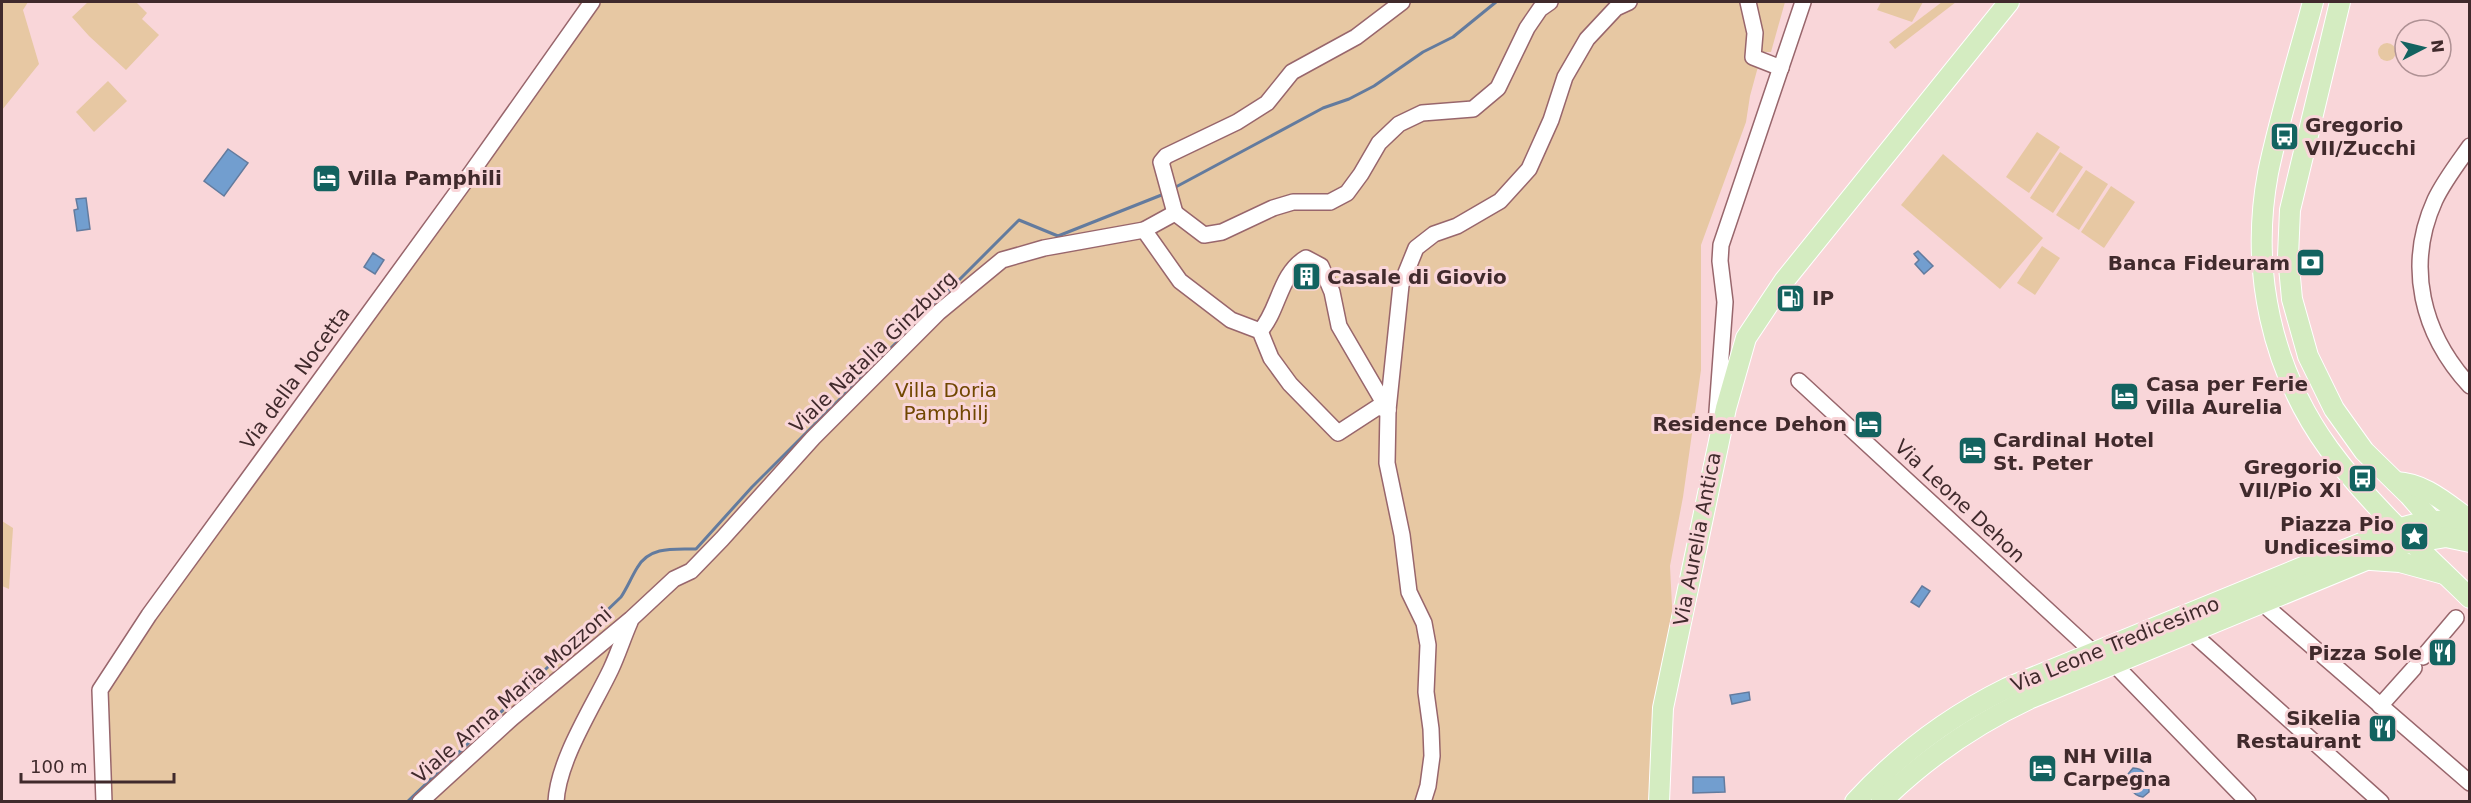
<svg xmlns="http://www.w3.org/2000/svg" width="2471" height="803" font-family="'DejaVu Sans',sans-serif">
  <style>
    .green { fill: #e7c8a3 }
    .water { fill: #729ecf; stroke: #637b9e; stroke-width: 1.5 }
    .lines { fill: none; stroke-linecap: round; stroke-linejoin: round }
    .stream { stroke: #637b9e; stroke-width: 3 }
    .minor-casing { stroke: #98666c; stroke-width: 18 }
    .major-casing { stroke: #fff; stroke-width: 22 }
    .minor { stroke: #fff; stroke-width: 15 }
    .major { stroke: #d4ecc1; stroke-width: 20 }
    .labels { text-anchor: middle; stroke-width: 6; stroke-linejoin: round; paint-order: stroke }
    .poi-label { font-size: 20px; font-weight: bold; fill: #402a2c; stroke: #f9d6d9; text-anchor: start }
    .street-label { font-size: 20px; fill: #402a2c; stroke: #f9d6d9 }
    .park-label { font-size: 20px; fill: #704700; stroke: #f9d6d9 }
  </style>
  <rect width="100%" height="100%" fill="#f9d6d9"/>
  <g class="green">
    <polygon points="2,2 28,2 23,10 39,64 2,110"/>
    <polygon points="88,2 136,2 147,13 142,19 159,35 126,70 89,36 72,17"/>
    <polygon points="577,2 1785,2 1771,52 1762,52 1750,96 1746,122 1701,245 1701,370 1683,497 1670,566 1673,626 1653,801 111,802 107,694 114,674 590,16"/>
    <polygon points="1881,2 1923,2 1912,22 1877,10"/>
    <polygon points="1942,2 1956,2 1895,49 1889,42"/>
    <circle cx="2387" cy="52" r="9"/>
    <polygon points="108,81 127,101 94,132 76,112"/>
    <polygon points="2037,132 2060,147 2029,193 2006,177"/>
    <polygon points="2060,152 2083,167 2053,213 2030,198"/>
    <polygon points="1943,154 2043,238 2000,289 1901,205"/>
    <polygon points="2086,170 2108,184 2079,230 2056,215"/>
    <polygon points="2111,186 2135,202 2104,248 2081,232"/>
    <polygon points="2042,246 2060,258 2035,295 2017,283"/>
    <polygon points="2,521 13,528 9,589 2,586"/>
  </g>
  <g class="water">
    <polygon points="228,149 248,163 224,196 204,181"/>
    <polygon points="86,198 90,229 77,231 74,210 78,209 76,199"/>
    <polygon points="1918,251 1933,266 1924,274 1915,264 1919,260 1914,254"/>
    <polygon points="373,253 384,260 375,274 364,267"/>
    <polygon points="1922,586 1930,591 1919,607 1911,602"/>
    <polygon points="1749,692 1750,700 1732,704 1730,695"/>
    <path d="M 2133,768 C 2146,768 2149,781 2149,792 L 2143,797 C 2131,795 2127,785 2128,774 Z"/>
    <polygon points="1693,777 1724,777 1725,792 1693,793"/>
  </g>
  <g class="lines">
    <g class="stream">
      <polyline points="1172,189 1323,108 1349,99 1374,86 1423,52 1453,37 1496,2"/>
      <path d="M 407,802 L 621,597 C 627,588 631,578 637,568 C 649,546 674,549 696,549 L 752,487 L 1019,220 L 1058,236 L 1164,194"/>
    </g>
    <defs>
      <g id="minor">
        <polyline points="1748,2 1755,33 1753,57 1781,68"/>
        <path d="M 2470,146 C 2458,163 2444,181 2435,200 C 2405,266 2422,334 2470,386"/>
        <polyline points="1175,213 1204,235 1222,232 1273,208 1293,202 1330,202 1347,193 1361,174 1379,143 1399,124 1422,113 1473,109 1498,88 1527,28 1540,9 1550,2"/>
        <polyline points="1175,213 1161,162 1166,156 1237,122 1267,103 1292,72 1356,37 1402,2"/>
        <polyline points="1144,230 1180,281 1231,320 1260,331 1271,358 1290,384 1338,433 1378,407 1388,410"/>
        <path d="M 1260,331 C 1279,311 1279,274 1306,258 L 1321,266 L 1332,292 L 1339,326 L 1388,410"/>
        <polyline points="1799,381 2093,652"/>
        <polyline points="1716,425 1725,302 1720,261 1721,245 1803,2"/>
        <polyline points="2262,603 2470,783"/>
        <polyline points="2191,632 2381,802"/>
        <polyline points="2423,657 2456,618"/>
        <polyline points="2113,663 2248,802"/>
        <polyline points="2380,706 2414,668"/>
        <polyline points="104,802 100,690 149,615 471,173 592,2"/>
        <polyline points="420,802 512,718 631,619 674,579 691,571 722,539 813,438 939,312 1002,260 1044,248 1144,230 1175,213"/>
        <path d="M 556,802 C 558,760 593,707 611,669 C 618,654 623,638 630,622"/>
        <polyline points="1423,802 1428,786 1432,756 1431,729 1426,692 1428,645 1424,623 1409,592 1402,535 1387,463 1388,410 1401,285 1416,248 1434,234 1457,226 1500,201 1529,169 1551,120 1565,77 1587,39 1616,8 1629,2"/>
      </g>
      <g id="major">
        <path d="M 2313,2 C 2298,59 2280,115 2268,173 C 2250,270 2271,369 2329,449 C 2369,504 2422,551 2470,598"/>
        <polyline points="2340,2 2290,210 2288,256 2292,299 2308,356 2334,409 2364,451 2409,495 2438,528"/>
        <path d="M 2396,482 C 2425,483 2447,504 2470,520"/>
        <polyline points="2371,560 2400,562 2444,574"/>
        <polyline points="1659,802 1663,708 1726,408 1746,338 1784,281 2009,2"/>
        <path d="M 1855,802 C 1899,754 1948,717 2007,688 L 2386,533 C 2414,523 2440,515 2470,526"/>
        <path d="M 1881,802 C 1926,758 1975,724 2031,698 L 2405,544 L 2446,537 L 2470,542"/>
      </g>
    </defs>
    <use href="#minor" class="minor-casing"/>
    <use href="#major" class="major-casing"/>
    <use href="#minor" class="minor"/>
    <use href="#major" class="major"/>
  </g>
  <defs>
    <symbol id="bus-square" viewBox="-11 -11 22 22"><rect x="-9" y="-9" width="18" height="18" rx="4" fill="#136360" stroke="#f9d6d9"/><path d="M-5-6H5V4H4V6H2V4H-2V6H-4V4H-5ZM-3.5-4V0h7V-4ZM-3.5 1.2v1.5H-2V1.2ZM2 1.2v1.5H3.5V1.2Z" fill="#fff"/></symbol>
    <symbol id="hotel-square" viewBox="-11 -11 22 22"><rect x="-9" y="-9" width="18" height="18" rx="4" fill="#136360" stroke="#f9d6d9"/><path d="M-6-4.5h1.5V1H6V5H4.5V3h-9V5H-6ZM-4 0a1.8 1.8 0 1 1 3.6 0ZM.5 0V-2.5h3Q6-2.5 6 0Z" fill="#fff"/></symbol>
    <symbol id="bank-square" viewBox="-11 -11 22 22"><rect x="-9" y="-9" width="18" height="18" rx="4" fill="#136360" stroke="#f9d6d9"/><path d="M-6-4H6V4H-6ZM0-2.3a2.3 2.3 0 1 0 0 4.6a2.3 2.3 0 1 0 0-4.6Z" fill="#fff"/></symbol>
    <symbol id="building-square" viewBox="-11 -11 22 22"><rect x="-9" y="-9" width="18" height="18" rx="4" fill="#136360" stroke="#f9d6d9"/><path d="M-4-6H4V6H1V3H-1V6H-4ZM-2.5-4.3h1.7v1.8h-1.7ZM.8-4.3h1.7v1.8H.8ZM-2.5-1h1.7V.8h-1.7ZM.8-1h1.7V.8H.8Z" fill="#fff"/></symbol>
    <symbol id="fuel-square" viewBox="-11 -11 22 22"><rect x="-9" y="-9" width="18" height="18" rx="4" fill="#136360" stroke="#f9d6d9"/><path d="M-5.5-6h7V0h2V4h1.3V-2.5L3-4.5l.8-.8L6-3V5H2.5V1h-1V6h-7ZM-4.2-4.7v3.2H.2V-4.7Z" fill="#fff"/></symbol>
    <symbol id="sight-square" viewBox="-11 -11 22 22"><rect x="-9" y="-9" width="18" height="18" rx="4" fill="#136360" stroke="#f9d6d9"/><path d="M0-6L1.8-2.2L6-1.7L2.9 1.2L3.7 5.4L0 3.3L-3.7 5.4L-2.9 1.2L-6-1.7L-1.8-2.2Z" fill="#fff"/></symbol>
    <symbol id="restaurant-square" viewBox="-11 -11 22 22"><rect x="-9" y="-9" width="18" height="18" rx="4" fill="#136360" stroke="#f9d6d9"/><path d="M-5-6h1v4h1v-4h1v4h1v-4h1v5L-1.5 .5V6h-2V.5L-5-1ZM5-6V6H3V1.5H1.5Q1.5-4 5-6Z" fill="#fff"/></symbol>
  </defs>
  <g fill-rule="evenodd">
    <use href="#bus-square" x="2268" y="120" width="33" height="33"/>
    <use href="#hotel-square" x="310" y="162" width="33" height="33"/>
    <use href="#bank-square" x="2294" y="246" width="33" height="33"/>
    <use href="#building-square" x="1290" y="260" width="33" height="33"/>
    <use href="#fuel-square" x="1774" y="282" width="33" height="33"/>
    <use href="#hotel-square" x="2108" y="380" width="33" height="33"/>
    <use href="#hotel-square" x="1852" y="408" width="33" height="33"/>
    <use href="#hotel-square" x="1956" y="434" width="33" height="33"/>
    <use href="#bus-square" x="2346" y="462" width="33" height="33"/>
    <use href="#sight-square" x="2398" y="520" width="33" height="33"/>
    <use href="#restaurant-square" x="2426" y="636" width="33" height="33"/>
    <use href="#restaurant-square" x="2366" y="712" width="33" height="33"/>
    <use href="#hotel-square" x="2026" y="752" width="33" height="33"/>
  </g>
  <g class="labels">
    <g class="poi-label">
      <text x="2305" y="132">Gregorio<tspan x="2305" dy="23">VII/Zucchi</tspan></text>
      <text x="348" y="185">Villa Pamphili</text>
      <text x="2290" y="270" text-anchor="end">Banca Fideuram</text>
      <text x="1327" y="284">Casale di Giovio</text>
      <text x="1812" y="305">IP</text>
      <text x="2146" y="391">Casa per Ferie<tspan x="2146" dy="23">Villa Aurelia</tspan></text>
      <text x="1847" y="431" text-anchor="end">Residence Dehon</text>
      <text x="1993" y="447">Cardinal Hotel<tspan x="1993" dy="23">St. Peter</tspan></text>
      <text x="2342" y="474" text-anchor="end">Gregorio<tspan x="2342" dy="23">VII/Pio XI</tspan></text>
      <text x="2394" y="531" text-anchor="end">Piazza Pio<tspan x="2394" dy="23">Undicesimo</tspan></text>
      <text x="2422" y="660" text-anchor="end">Pizza Sole</text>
      <text x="2361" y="725" text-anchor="end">Sikelia<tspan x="2361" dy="23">Restaurant</tspan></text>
      <text x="2063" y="763">NH Villa<tspan x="2063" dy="23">Carpegna</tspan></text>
    </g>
    <g class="street-label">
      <text transform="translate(873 352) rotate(-44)" y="7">Viale Natalia Ginzburg</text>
      <text transform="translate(295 378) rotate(-54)" y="7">Via della Nocetta</text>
      <text transform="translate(1960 501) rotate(43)" y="7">Via Leone Dehon</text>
      <text transform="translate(1697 539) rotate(-79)" y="7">Via Aurelia Antica</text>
      <text transform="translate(2115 644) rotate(-22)" y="7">Via Leone Tredicesimo</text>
      <text transform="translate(512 695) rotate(-41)" y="7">Viale Anna Maria Mozzoni</text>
    </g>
    <g class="park-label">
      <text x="946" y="397">Villa Doria<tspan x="946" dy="23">Pamphilj</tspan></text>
    </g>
  </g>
  <rect width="2471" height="803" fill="none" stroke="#402a2c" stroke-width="6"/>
  <g transform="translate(2423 48) rotate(83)"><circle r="28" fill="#f9d6d9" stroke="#af9194" stroke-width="1.5"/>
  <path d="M0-4.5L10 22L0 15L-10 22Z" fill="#136360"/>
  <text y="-9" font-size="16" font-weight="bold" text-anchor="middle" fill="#402a2c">N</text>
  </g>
  <path d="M21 773v9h153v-9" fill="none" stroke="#402a2c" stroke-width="3"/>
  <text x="30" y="773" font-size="18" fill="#402a2c" stroke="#f9d6d9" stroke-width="4.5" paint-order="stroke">100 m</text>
</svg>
